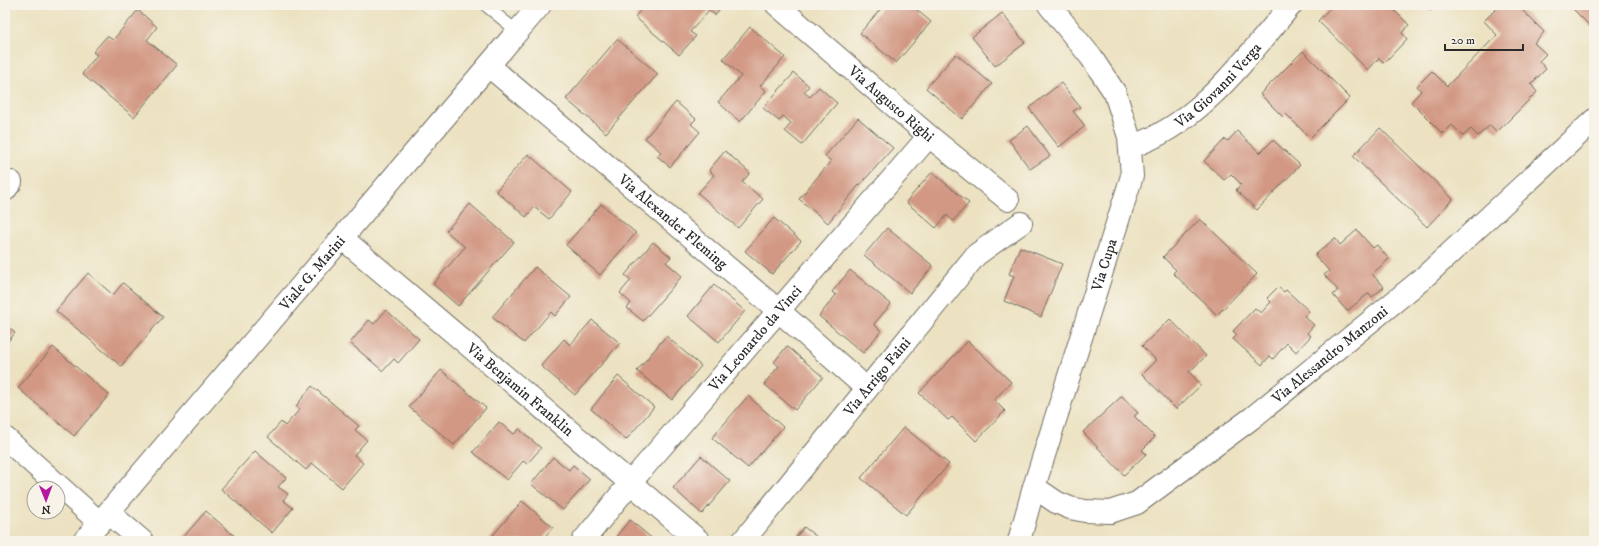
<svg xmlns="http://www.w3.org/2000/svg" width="1599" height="546" font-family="'IM FELL DW Pica',serif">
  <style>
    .building { fill: #d29883 }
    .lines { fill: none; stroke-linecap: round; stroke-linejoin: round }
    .lane-casing { stroke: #6f6b60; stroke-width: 13 }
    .street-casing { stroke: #6f6b60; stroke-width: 24 }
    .secondary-casing { stroke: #6f6b60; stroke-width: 24 }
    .lane { stroke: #fff; stroke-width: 11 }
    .street { stroke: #fff; stroke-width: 22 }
    .secondary { stroke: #fff; stroke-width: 22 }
    .labels { text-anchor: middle; stroke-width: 3; stroke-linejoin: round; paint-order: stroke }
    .street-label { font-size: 15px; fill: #2b2b2b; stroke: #f7f3e8 }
  </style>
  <rect width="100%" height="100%" fill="#f7f3e8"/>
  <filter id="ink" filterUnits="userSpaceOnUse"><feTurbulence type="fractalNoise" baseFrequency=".025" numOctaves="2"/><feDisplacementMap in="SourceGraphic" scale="8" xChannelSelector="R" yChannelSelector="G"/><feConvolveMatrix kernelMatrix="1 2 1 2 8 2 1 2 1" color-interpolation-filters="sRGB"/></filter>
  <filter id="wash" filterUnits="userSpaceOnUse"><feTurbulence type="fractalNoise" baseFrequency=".012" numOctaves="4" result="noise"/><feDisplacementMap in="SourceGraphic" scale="16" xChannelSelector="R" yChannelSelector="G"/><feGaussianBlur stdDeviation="0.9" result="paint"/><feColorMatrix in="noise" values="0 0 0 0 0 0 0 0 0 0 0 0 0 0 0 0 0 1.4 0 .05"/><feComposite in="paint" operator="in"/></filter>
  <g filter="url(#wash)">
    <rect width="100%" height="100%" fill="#ece2c1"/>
    <g id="blocks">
      <g class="building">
        <polygon points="645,5 723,5 715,15 709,10 690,32 696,36 679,55 635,17"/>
        <polygon points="884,5 911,5 931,22 896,63 860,33"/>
        <polygon points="1333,5 1389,5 1409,25 1402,33 1407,39 1384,63 1379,58 1368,70 1318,21"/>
        <polygon points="1425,5 1437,5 1431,11"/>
        <polygon points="1500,5 1517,5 1544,32 1534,43 1546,54 1539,61 1546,69 1531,84 1537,92 1497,132 1490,125 1478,136 1471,129 1463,136 1452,125 1443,134 1411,102 1421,91 1417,86 1432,71 1447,86 1497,35 1484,21"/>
        <polygon points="1569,5 1594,5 1594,30"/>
        <polygon points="138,10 157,27 147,40 177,65 134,117 82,74 97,55 93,52 107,36 113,40"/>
        <polygon points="1002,13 1025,43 995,66 972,37"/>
        <polygon points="750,27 785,57 760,86 766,91 740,122 718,102 741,76 723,59"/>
        <polygon points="617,39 658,74 606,133 566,99"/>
        <polygon points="1303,51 1350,98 1310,138 1286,114 1283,117 1260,94"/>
        <polygon points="956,54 992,84 962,119 926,88"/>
        <polygon points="794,73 809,86 804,92 810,97 819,87 837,103 802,145 785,131 791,123 783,116 779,121 763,108"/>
        <polygon points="1061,83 1080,107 1073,111 1085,126 1059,147 1029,108"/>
        <polygon points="676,102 696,119 691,124 700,132 670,167 657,156 661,152 645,138"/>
        <polygon points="858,118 893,148 859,186 859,185 828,223 799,199 831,161 825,156"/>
        <polygon points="1028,126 1050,156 1030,169 1009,140"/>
        <polygon points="1380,128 1453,199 1427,227 1353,156"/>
        <polygon points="1237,131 1260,153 1273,140 1300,165 1257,210 1236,190 1241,184 1231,174 1224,180 1204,161 1225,139 1228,141"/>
        <polygon points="725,151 750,173 742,182 763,199 738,228 698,193 714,175 709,170"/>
        <polygon points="528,154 572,192 549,219 534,207 526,217 496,191"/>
        <polygon points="932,172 969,203 953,221 947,215 936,228 906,202"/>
        <polygon points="470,204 514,242 458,306 433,284 465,247 446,231"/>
        <polygon points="601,204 636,233 600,275 566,245"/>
        <polygon points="774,218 801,241 772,274 745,251"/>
        <polygon points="1200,219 1257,274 1217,315 1173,273 1176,270 1163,257"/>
        <polygon points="887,228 933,266 910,293 864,255"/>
        <polygon points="1357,230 1373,248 1377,245 1389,259 1372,274 1384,287 1372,297 1369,293 1347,311 1333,295 1338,290 1324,275 1329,271 1315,255 1335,238 1340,245"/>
        <polygon points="653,242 671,257 666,262 682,276 643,321 627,308 631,303 620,293 631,280 625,275"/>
        <polygon points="1020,247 1062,264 1041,317 1004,301 1014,276 1009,274"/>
        <polygon points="535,267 571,297 555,316 551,312 524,343 492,317"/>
        <polygon points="850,270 891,304 874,324 881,331 863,353 819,316 836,295 832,292"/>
        <polygon points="88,273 113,295 123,283 163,317 121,366 56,311"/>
        <polygon points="714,285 745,311 719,342 688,316"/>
        <polygon points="1278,287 1284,292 1286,290 1309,311 1304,316 1314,325 1307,333 1311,336 1296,352 1287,343 1273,359 1270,356 1262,365 1233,339 1237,335 1233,331 1255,308 1261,313 1271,302 1267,298"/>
        <polygon points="386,310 419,339 398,363 394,359 383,371 350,343 369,320 374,324"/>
        <polygon points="1170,319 1206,356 1189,372 1201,385 1176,409 1142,374 1156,360 1142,346"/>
        <polygon points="592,320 620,343 575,395 541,366 564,339 570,345"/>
        <polygon points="5,324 15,333 5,345"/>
        <polygon points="666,336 701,366 672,400 637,371"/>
        <polygon points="968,341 1011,382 994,400 1005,411 976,441 952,417 948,420 919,393"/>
        <polygon points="787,346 823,377 795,410 764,384 779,366 774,362"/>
        <polygon points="53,347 109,395 74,436 18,388"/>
        <polygon points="441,370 486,408 454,445 409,407"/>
        <polygon points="618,376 654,407 626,440 591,409"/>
        <polygon points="312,386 359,426 355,430 367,440 354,455 363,463 342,488 312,463 306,470 268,437 281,422 285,426 300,409 296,406"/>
        <polygon points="748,396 783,427 748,468 712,438"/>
        <polygon points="1122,396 1138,413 1134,416 1155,437 1142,450 1146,454 1124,475 1083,432"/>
        <polygon points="499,422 514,434 519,429 541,448 527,464 523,461 507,480 473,452"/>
        <polygon points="904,427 949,464 906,515 861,478"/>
        <polygon points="255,451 286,478 278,487 288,494 283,500 293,508 272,533 221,489"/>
        <polygon points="701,456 730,481 702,514 673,488"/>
        <polygon points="553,457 569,470 573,465 590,479 563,510 531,484"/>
        <polygon points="522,501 553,527 541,541 488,541"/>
        <polygon points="206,511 240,541 180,541"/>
        <polygon points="630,520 655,541 612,541"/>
        <polygon points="804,527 822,541 793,541"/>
      </g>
    </g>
  </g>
  <g filter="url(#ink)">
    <use href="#blocks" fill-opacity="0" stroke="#6f6b60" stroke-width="1"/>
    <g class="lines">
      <defs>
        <polyline id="lane" points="485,5 518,32"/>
        <g id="street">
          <path id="s1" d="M 777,5 L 929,136 L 1008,200"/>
          <path id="s2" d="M 489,66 L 779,311 L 856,379"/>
          <path id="s3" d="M 1130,147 C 1199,125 1246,58 1291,5"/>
          <polyline points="5,190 11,182"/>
          <path id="s4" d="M 342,238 L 699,541"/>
          <polyline points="5,438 100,523"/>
          <path id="s5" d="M 1034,487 L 1056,502 L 1070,508 L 1085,511 L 1110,512 L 1137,503 L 1252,418 L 1421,280 L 1594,120"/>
          <polyline points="109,513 142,541"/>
          <path id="s6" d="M 583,541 L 631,482 L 929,136"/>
          <path id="s7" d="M 743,541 L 976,255 L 1021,223"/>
          <path id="s8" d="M 1019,541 L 1034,487 L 1132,176 L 1129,137 L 1115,93 L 1091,57 L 1049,5"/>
        </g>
        <g id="secondary">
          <path id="s9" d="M 84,541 L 540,5"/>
        </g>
      </defs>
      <use href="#lane" class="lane-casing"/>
      <use href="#street" class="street-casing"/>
      <use href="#secondary" class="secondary-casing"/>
      <use href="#lane" class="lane"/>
      <use href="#street" class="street"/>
      <use href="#secondary" class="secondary"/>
    </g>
  </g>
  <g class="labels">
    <g class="street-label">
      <text dy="5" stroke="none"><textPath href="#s3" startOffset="109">Via Giovanni Verga</textPath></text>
      <text dy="5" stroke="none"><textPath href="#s1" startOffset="151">Via Augusto Righi</textPath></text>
      <text dy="5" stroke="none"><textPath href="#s2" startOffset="241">Via Alexander Fleming</textPath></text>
      <text dy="5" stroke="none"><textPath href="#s8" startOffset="289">Via Cupa</textPath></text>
      <text dy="5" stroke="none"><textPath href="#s9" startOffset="352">Viale G. Marini</textPath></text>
      <text dy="5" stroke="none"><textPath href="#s6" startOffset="266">Via Leonardo da Vinci</textPath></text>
      <text dy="5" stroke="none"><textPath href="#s5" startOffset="354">Via Alessandro Manzoni</textPath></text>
      <text dy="5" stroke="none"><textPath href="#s7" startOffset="212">Via Arrigo Faini</textPath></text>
      <text dy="5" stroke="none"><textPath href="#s4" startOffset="234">Via Benjamin Franklin</textPath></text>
    </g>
  </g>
  <rect width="1599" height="546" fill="none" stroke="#f7f3e8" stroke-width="20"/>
  <g transform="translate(46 500) rotate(179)"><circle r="19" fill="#f7f3e8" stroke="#a5a39c"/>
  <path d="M0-3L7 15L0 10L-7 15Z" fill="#b5179e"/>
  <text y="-6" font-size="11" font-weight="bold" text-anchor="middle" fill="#2b2b2b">N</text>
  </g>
  <path d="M1445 44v6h78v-6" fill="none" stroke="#2b2b2b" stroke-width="2"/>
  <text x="1451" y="44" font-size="12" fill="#2b2b2b" stroke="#f7f3e8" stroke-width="3" paint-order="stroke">20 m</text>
</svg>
